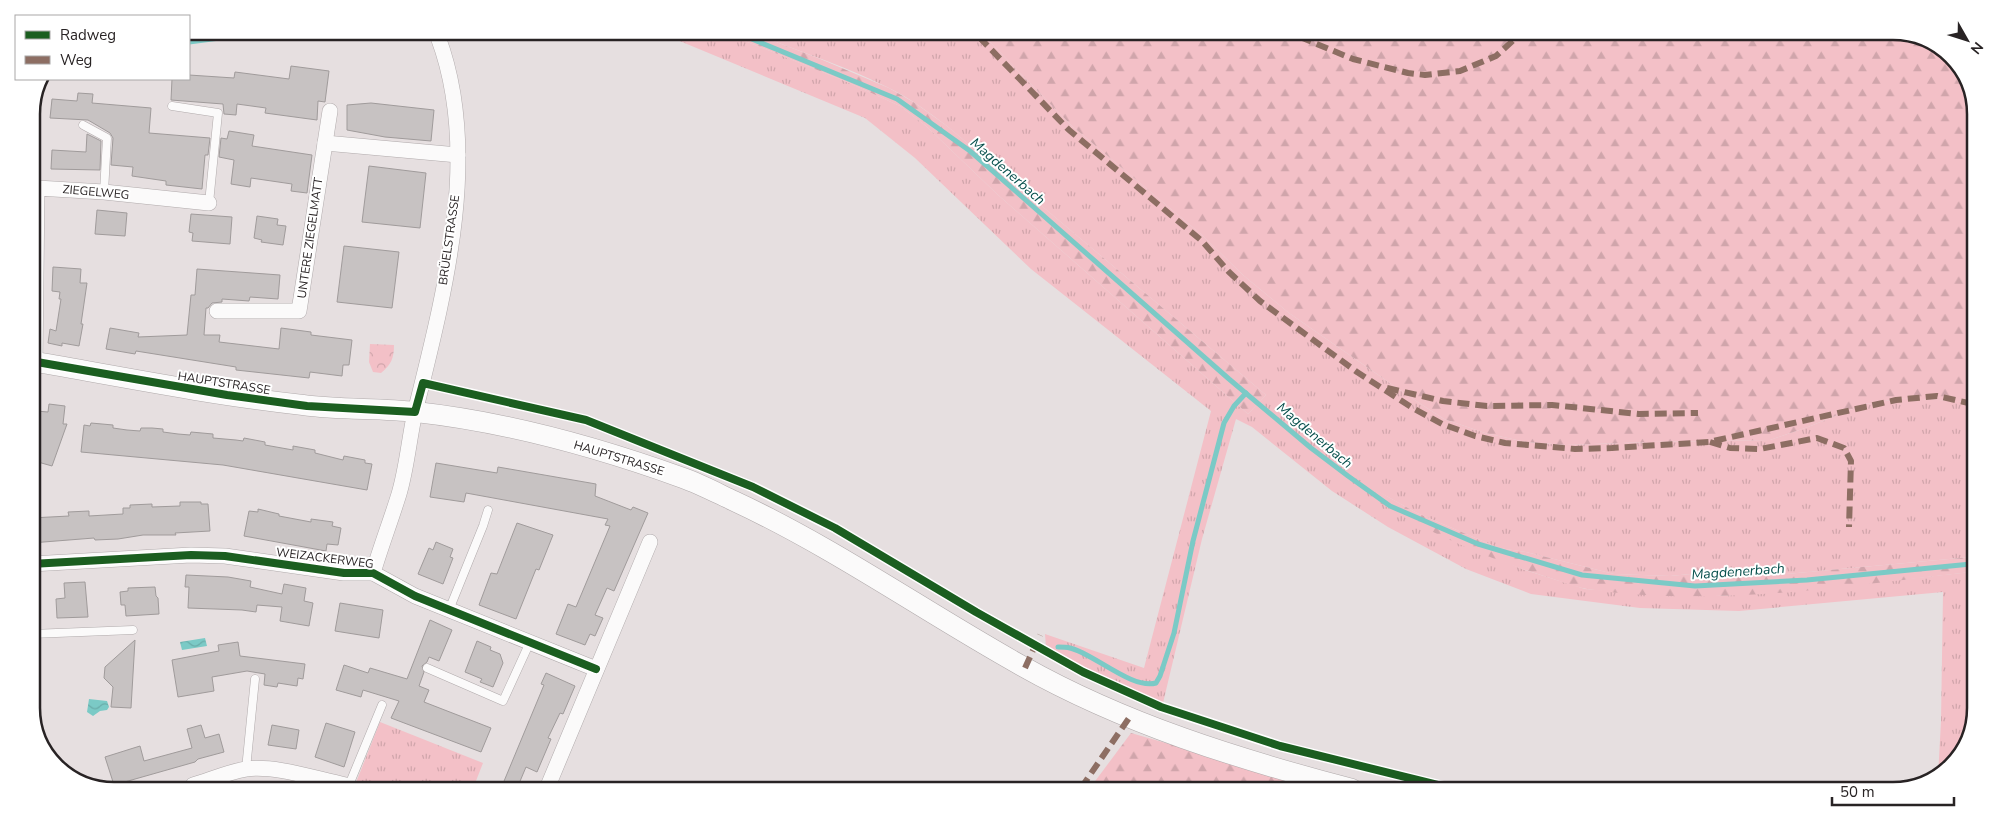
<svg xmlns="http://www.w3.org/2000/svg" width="2007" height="822" font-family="'Nunito Sans',sans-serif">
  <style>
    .grass { fill: url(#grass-tufts) }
    .forest { fill: url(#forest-firs) }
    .park { fill: url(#park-crowns) }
    .water { fill: url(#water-waves) }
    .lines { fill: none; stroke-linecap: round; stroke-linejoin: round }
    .stream { stroke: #7bcac6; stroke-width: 5 }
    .building { fill: #c7c2c2; stroke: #a09b9b }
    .lane-casing { stroke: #b0aaab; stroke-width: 9 }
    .street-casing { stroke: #b0aaab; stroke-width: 16 }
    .secondary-casing { stroke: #b0aaab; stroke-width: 21 }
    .lane { stroke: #fbfafa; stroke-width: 8 }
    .street { stroke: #fbfafa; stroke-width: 15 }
    .secondary { stroke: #fbfafa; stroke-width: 20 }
    .quiet { stroke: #8d6e63; stroke-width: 6; stroke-dasharray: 12 6; stroke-linecap: butt }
    .cycleway-casing { stroke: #fff; stroke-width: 11 }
    .cycleway { stroke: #1b5e20; stroke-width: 8 }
    .labels { text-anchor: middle; stroke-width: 4; stroke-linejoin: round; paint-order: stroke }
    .street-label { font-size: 12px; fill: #282324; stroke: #fff }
    .water-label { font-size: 14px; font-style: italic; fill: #054e4b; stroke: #fff }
    .rim { fill: none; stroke: #282324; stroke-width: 2.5 }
  </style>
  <defs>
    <pattern id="grass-tufts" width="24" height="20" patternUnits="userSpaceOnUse" patternTransform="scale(1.25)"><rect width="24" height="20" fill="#f3c0c7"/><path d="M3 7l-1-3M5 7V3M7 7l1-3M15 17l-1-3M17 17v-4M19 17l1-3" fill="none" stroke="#d0a5ab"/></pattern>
    <pattern id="forest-firs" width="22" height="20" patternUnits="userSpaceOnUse" patternTransform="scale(1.25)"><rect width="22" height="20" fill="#f3c0c7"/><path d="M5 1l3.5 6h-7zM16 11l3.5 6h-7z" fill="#d0a5ab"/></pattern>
    <pattern id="park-crowns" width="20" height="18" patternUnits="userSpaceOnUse" patternTransform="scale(1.25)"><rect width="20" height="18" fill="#f3c0c7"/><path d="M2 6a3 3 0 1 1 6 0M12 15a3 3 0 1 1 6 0" fill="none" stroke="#d0a5ab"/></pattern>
    <pattern id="water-waves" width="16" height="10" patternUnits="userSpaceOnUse" patternTransform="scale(1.25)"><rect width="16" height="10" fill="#7bcac6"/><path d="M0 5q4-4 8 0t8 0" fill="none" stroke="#6aadaa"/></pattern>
  </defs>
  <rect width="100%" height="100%" fill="#e6dfe0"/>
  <g class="grass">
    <path d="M 670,37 L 735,37 L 847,82 L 900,106 L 926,126 L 997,194 L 1248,414 L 1266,395 L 947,126 C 928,112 910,98 889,88 C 849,68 805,53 763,37 L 985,37 L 1072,126 L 1202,235 L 1243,275 L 1289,313 L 1410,397 L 1444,419 L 1485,433 L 1526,442 L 1566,445 L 1649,442 L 1770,440 L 1808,427 L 1865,404 L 1904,398 L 1973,402 L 1971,557 L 1763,576 L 1711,572 L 1670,576 L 1614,574 L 1526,552 L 1499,548 L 1417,513 L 1379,492 L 1480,552 L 1525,570 L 1585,589 L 1662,595 L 1718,596 L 1806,590 L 1971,572 L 1970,739 L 1938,777 L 1941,721 L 1943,592 L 1739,611 L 1640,608 L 1531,594 L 1466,569 L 1388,527 L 1332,491 L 1252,427 L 1236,419 L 1202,539 L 1163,703 L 1110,681 L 1046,647 L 1045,634 L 1144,668 L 1211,411 L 1031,269 L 915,158 L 865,118 Z"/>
    <polygon points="380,722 483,763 474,786 355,785"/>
  </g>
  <g class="forest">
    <polygon points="735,37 763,37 818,58 889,88 915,103 947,126 1266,395 1248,414 997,194 926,126 900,106 847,82"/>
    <polygon points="985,37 1924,37 1962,68 1976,109 1973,402 1904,398 1865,404 1808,427 1770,440 1649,442 1566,445 1526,442 1485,433 1444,419 1410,397 1289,313 1243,275 1202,235 1072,126"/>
    <path d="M 1379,492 L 1417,513 L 1499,548 L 1526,552 L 1614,574 L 1670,576 L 1711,572 L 1763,576 L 1971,557 L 1971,572 C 1844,586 1715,608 1587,589 C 1574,587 1560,581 1547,577 C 1488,559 1424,531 1372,498 Z"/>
    <polygon points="1131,733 1326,789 1090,788"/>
  </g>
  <path class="park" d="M 370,344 L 394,345 C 394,358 391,365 381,373 L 373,372 L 369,362 Z"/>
  <g class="water">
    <polygon points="31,491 39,491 39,507 35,511 31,510"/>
    <polygon points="205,638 207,646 182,650 180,642"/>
    <polygon points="89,699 107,701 109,707 107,710 100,711 93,716 87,712"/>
  </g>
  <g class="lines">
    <g class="stream">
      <polyline points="747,37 897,99 970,151 1229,379 1311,448 1348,476 1390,506 1478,544 1582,575 1695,586 1807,580 1971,564"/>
      <polyline points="189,42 227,37"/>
      <path d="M 1058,647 C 1062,647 1066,647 1070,648 C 1093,653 1132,690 1156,683 L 1160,676 L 1174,633 L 1193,541 L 1224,423 L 1234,406 L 1246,393"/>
    </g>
  </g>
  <g class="building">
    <polygon points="291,66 329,71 325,102 318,101 317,120 265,113 266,108 237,104 236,115 224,114 223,104 171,100 172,79 189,79 189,75 234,78 235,72 289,79"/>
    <polygon points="78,93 93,94 92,103 151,108 149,133 210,138 208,155 205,155 202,189 166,185 166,181 132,176 133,167 111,165 113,138 110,133 88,120 50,118 52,99 77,101"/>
    <polygon points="371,103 434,110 431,141 385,137 347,130 347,105"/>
    <polygon points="229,131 254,135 252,146 312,155 307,193 291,191 292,184 251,178 250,187 231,184 234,160 219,157 221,138 227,139"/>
    <polygon points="87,134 101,141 100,170 51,169 52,150 86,152"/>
    <polygon points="369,166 426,173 420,228 362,222"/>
    <polygon points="97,210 127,213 125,236 95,234"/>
    <polygon points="191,214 232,217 230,244 192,241 193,233 189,232"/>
    <polygon points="257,216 278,219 277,225 286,226 283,245 261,242 262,240 254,238"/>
    <polygon points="344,246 399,252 392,308 337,302"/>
    <polygon points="53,267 81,269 80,283 87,283 81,324 83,324 79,346 62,343 62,346 48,343 50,329 56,331 61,299 59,299 60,292 52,291"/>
    <polygon points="197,269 280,275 278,299 250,297 249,301 222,299 222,302 212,303 208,308 206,308 204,335 220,335 219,342 279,349 281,328 311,332 311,335 352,340 349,365 343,365 342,376 310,372 309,378 236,370 236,367 136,351 135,354 106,349 110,328 139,333 138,337 187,335 191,295 195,295"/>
    <polygon points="49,404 65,406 63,424 67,424 52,466 31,460 31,418 34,419 36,411 48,412"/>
    <polygon points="91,423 113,425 113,428 127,430 140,431 141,428 152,428 163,429 163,432 178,434 190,435 191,432 213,434 213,438 236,440 243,441 244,438 265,442 265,445 293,450 293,446 315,450 315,453 343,460 344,456 365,460 365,463 372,464 367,490 223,465 81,452 84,425 90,426"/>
    <polygon points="436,463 497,473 498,467 596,484 595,496 631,510 633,507 648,513 614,591 607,588 595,615 603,618 595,636 590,634 585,645 556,634 568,604 576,607 610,526 605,525 608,519 466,493 464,502 430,497"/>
    <polygon points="180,502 201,502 201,504 208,504 210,531 175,533 176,535 143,535 118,539 95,540 94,538 31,543 31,518 69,516 68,512 89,511 89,516 123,514 123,508 130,508 130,505 152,504 152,507 180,506"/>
    <polygon points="258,509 279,514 279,516 311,522 311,519 333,522 332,526 341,528 338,545 327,544 326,551 244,536 249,511 258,512"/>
    <polygon points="517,523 553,535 539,570 536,569 516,619 479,605 491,573 497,574"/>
    <polygon points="436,542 453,549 450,557 453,558 443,584 418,574 429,548 433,550"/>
    <polygon points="186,575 228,577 251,581 250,587 282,594 284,584 306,588 304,601 313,603 309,626 280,621 282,607 257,605 256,612 242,610 188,608 189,587 185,587"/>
    <polygon points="85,582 88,617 57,618 56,599 65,598 64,583"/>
    <polygon points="155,587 156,596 158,598 159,614 126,616 125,605 121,605 120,592 128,591 128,588"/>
    <polygon points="340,603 383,610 379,638 335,631"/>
    <polygon points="430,620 452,630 439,661 429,657 427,662 422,666 424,672 419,686 429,690 424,702 491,728 481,752 391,718 399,701 363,690 361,697 336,690 344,665 368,673 370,668 407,679"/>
    <polygon points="135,640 131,708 111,707 113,687 104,678 105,667"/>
    <polygon points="477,641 491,647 490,650 500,654 503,663 493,687 480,682 482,679 465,672"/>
    <polygon points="238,642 240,656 305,664 303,679 298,678 297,686 278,683 277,687 264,685 265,674 247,671 212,677 214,691 178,697 172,660 219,651 218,645"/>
    <polygon points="546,673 575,686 563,714 560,713 548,738 551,739 537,772 526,767 518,786 502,786 544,685 541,684"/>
    <polygon points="326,723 355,732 344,767 315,757"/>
    <polygon points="201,725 205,738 219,734 224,752 198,759 195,762 114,785 105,757 140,746 144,761 192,748 187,729"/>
    <polygon points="272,725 299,730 296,749 268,745"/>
  </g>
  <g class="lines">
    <defs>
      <g id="lane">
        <polyline points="172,106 218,113 209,203"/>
        <polyline points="83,125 107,138 104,192"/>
        <polyline points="449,610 483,526 488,510"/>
        <polyline points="31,634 133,630"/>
        <polyline points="427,668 503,701 530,642"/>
        <polyline points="246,769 255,679"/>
        <polyline points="349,785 382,705"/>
      </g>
      <g id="street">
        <polyline points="325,143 458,155"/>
        <polyline points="217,311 299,311 330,111"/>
        <polyline points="35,362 37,188 104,192 209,203"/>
        <polyline points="31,564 191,555 225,556 344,573 373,573 415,596 596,669"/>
        <path d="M 373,573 C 381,546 391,520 399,494 C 407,467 409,439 415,412 C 444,295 482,154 438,37"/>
        <path d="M 193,785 C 210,780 228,772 246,769 C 276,765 316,779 346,785"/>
        <polyline points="548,786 650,542"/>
      </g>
      <path id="secondary" d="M 31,361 C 122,377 212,395 303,405 C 340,410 378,408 416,412 C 507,422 597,447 683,478 C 700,484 717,493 734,501 C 835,548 925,612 1022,666 C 1125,724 1238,759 1352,789"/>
    </defs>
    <use href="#lane" class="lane-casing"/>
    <use href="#street" class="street-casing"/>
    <use href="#secondary" class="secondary-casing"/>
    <use href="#lane" class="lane"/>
    <use href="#street" class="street"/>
    <use href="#secondary" class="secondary"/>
    <g class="quiet">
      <polyline points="979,37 1069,130 1202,241 1229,272 1260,301 1357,372 1411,407 1442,424 1456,429 1475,436 1505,443 1575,449 1612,448 1709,442 1896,400 1937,396 1973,404"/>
      <polyline points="1300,37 1353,59 1408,73 1425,75 1460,71 1496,56 1517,37"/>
      <polyline points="1387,388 1443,401 1487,406 1552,405 1639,414 1698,413"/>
      <polyline points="1710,442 1730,448 1760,449 1817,438 1844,448 1851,461 1849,527"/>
      <polyline points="1025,668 1040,635"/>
      <polyline points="1081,788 1129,718"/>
    </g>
    <defs>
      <g id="cycleway">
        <polyline points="31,361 227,395 307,406 415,412 423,383 586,420 753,487 835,528 976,612 1083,672 1161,707 1280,746 1454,789"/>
        <polyline points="31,564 191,555 225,556 344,573 373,573 415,596 596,669"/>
      </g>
    </defs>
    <use href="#cycleway" class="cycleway-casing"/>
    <use href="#cycleway" class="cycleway"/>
  </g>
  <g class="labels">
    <g class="street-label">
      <text transform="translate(96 192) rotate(5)" y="4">ZIEGELWEG</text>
      <text transform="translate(310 238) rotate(-82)" y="4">UNTERE ZIEGELMATT</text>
      <text transform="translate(449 240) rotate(-82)" y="4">BRÜELSTRASSE</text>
      <text transform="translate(224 383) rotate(9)" y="4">HAUPTSTRASSE</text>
      <text transform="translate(619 458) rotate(17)" y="4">HAUPTSTRASSE</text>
      <text transform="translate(325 558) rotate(7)" y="4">WEIZACKERWEG</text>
    </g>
    <g class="water-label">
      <text transform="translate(1008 171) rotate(41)" y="5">Magdenerbach</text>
      <text transform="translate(1315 435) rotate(40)" y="5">Magdenerbach</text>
      <text transform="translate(1738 571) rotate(-4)" y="5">Magdenerbach</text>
    </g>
  </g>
  <path d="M0 0H2007V822H0ZM114 40H1893A74 74 0 0 1 1967 114V708A74 74 0 0 1 1893 782H114A74 74 0 0 1 40 708V114A74 74 0 0 1 114 40Z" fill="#fff" fill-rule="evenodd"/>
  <path class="rim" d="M114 40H1893A74 74 0 0 1 1967 114V708A74 74 0 0 1 1893 782H114A74 74 0 0 1 40 708V114A74 74 0 0 1 114 40Z"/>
  <rect x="15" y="15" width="175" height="65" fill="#ffffff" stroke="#a9a7a7"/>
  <rect x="25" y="31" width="25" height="8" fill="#1b5e20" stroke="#a9a7a7"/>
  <text x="60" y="40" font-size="15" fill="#282324">Radweg</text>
  <rect x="25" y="56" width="25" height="8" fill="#8d6e63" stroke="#a9a7a7"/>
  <text x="60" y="65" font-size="15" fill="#282324">Weg</text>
  <g transform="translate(1967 40) rotate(129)" stroke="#ffffff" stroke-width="4" paint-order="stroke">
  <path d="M0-4L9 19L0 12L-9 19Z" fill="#282324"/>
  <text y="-8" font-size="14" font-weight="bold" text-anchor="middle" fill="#282324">N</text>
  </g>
  <path d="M1832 797v8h122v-8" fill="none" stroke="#282324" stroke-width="2.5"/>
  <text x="1840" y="797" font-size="15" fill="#282324" stroke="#ffffff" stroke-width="4" paint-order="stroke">50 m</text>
</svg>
